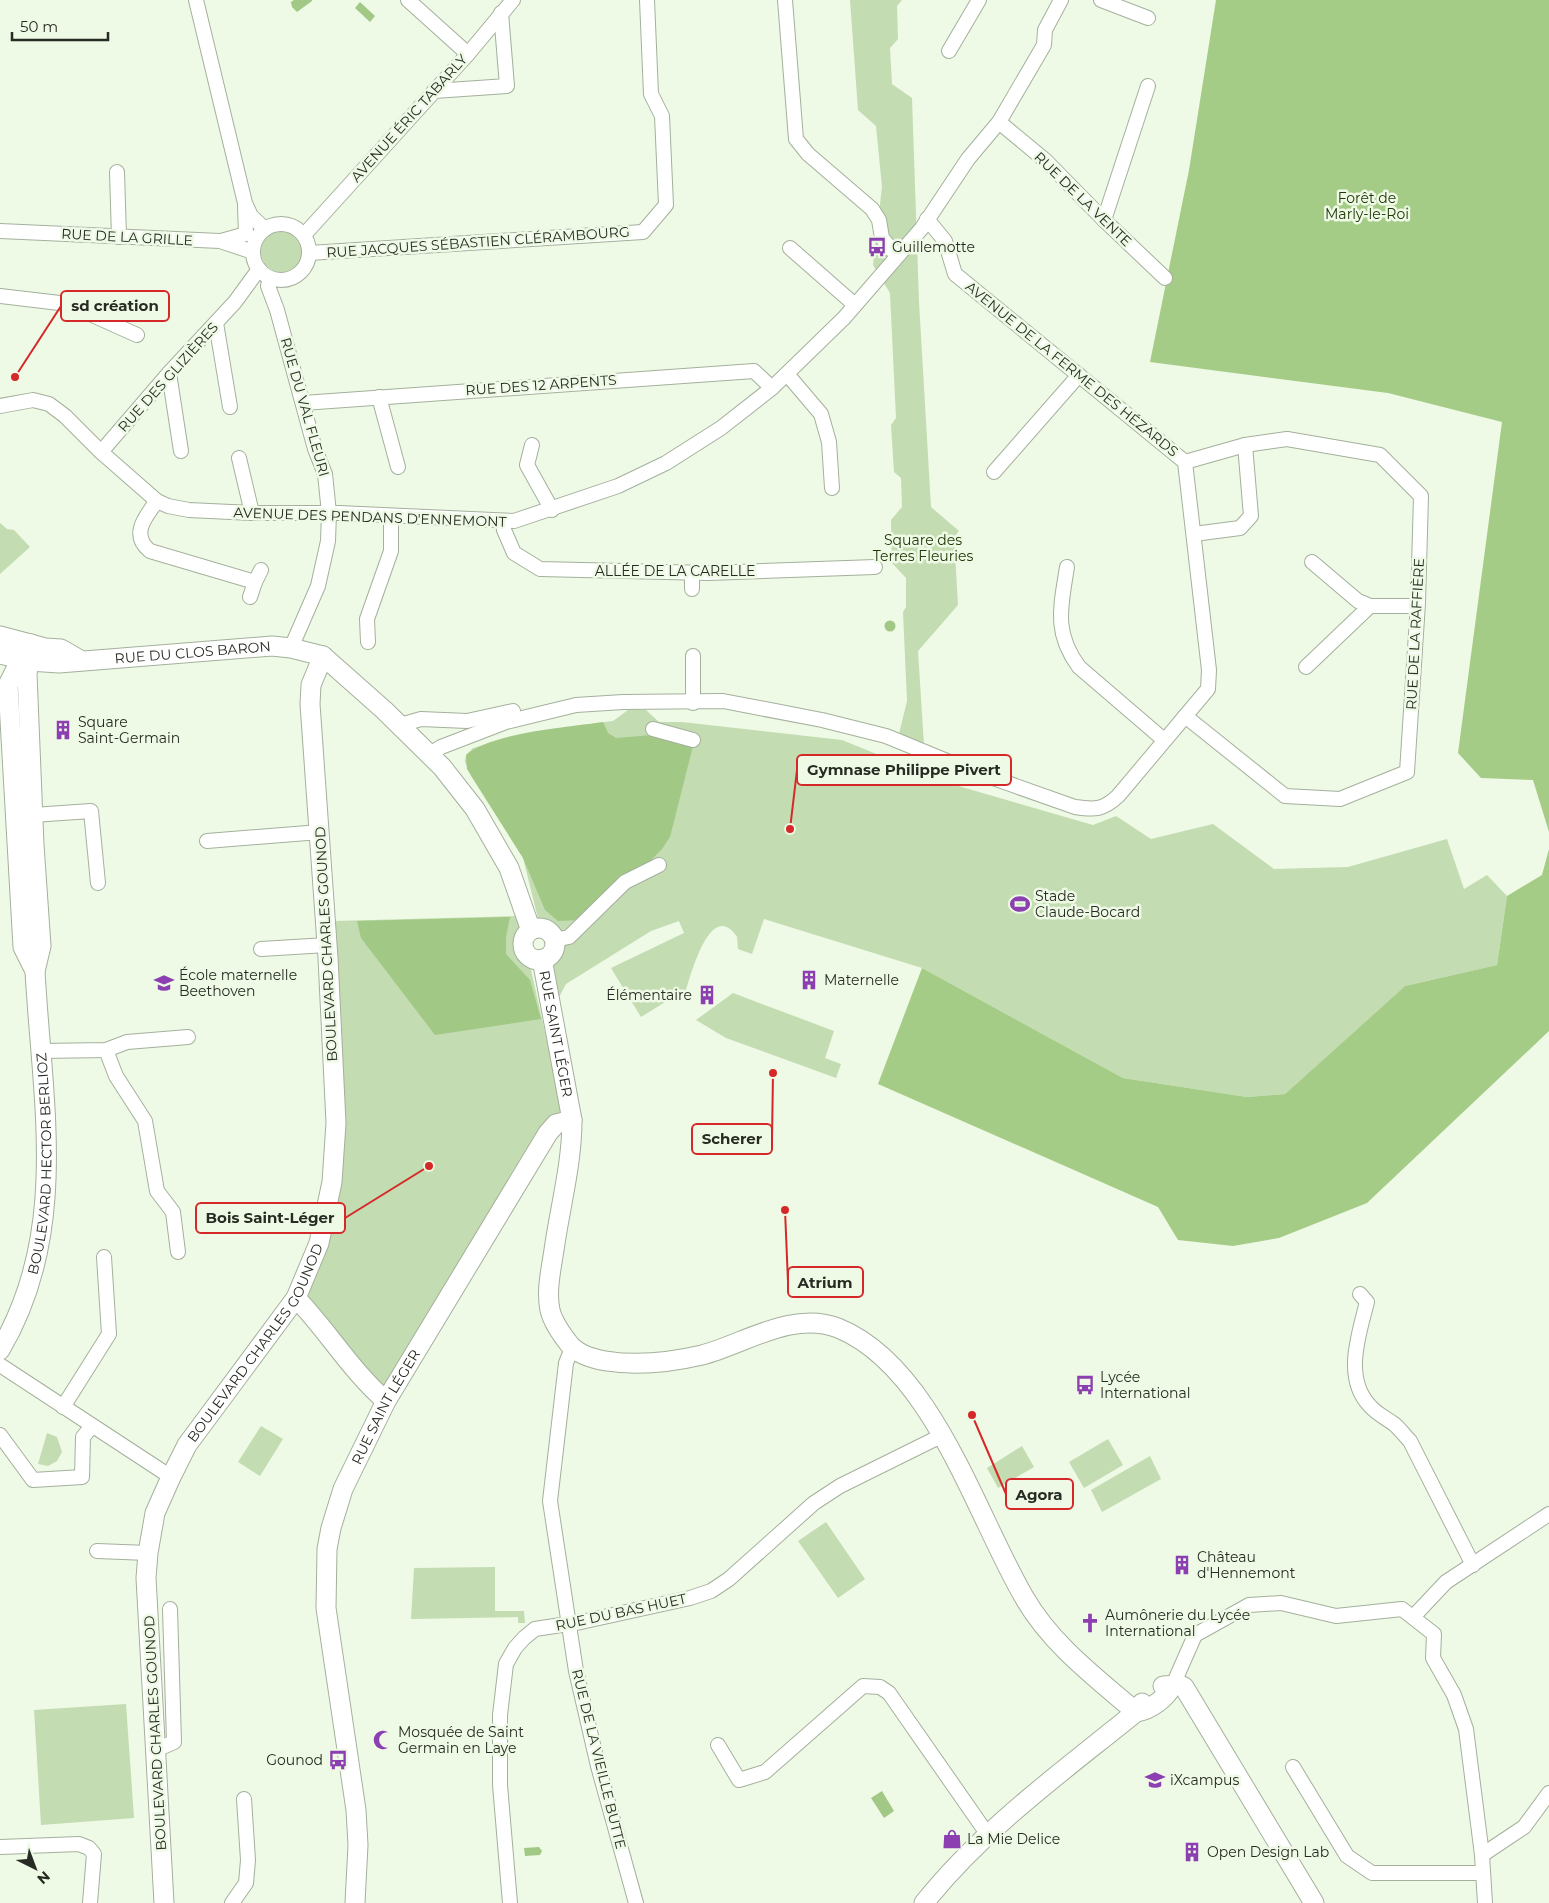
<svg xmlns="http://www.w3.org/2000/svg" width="1549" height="1903" font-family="Montserrat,sans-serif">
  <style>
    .green { fill: #c3dcb1 }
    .forest { fill: #a5cc87 }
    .water { fill: #a1c884 }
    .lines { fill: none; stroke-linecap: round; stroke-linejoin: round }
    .street-casing { stroke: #a4b09c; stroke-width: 16 }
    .secondary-casing { stroke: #a4b09c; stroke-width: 21 }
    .street { stroke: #fff; stroke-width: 14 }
    .secondary { stroke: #fff; stroke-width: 19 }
    .labels { text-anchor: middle; stroke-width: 5; stroke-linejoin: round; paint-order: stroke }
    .street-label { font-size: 14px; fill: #272b23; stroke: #eefae5 }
    .park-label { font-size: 14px; fill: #223a09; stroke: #eefae5 }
    .poi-label { font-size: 14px; fill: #272b23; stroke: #eefae5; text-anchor: start }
    .leader { fill: none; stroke: #d62828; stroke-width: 2 }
    .callout-dot { fill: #d62828; stroke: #eefae5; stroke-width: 2 }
    .callout { fill: #eefae5; stroke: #d62828; stroke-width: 2 }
    .callout-label { font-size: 15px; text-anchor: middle; font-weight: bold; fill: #272b23 }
  </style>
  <rect width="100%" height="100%" fill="#eefae5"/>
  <g class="green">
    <polygon points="850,0 902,0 897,6 898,39 890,48 892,84 912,98 919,302 931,507 959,531 954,537 958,605 918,651 924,745 899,734 907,701 903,612 906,607 906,578 892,563 891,520 902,507 901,478 894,472 891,425 896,418 890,293 873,265 882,187 876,126 858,110"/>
    <circle cx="283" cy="251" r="22"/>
    <polygon points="0,523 7,529 14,530 30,547 0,574"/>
    <path d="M 628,710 L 646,710 L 659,722 L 682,722 L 842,740 L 948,783 L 1093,825 L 1116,816 L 1151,839 L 1213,824 L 1274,869 L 1348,867 L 1447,839 L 1464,889 L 1487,875 L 1507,896 L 1497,965 L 1405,986 L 1285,1094 L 1247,1097 L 1123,1078 L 922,968 L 764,919 L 752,954 L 738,949 L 737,937 C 710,896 689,981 684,997 L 675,996 L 641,1017 L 611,968 L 684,933 L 679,921 L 651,931 L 566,984 L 558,999 L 523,858 L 471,776 L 465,762 L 466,755 L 473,748 L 539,731 L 613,721 Z"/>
    <polygon points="519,916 563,1113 384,1390 307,1299 327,1244 338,1199 343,1068 334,921"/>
    <polygon points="733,993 834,1031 825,1058 841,1064 836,1078 726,1038 696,1020"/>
    <polygon points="261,1426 283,1439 260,1476 238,1462"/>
    <polygon points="47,1433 57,1437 62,1452 57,1461 48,1466 38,1464"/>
    <polygon points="1108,1439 1123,1465 1084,1488 1069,1462"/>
    <polygon points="1022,1446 1034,1467 998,1488 987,1468"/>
    <polygon points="1150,1456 1161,1479 1102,1512 1091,1490"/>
    <polygon points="826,1522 865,1579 838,1598 798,1541"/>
    <polygon points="495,1567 495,1611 524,1611 525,1623 518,1623 518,1617 411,1619 414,1568"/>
    <polygon points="126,1704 134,1818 41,1825 34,1710"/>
  </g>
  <g class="forest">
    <polygon points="1216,0 1549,0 1549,832 1533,780 1481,778 1458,753 1502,422 1388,393 1150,362 1189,170"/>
    <polygon points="1549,849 1549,1031 1367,1203 1279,1238 1233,1246 1178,1240 1158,1207 878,1084 922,968 1123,1078 1247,1097 1285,1094 1405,986 1497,965 1507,896 1542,875"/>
  </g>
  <g class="water">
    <polygon points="294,0 312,0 312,1 297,12 292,7 291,2"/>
    <polygon points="360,2 375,16 370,22 355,8"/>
    <circle cx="890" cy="626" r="5.5"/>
    <path d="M 603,722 L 608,733 L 616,738 L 652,735 L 693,746 L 670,837 L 662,849 L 649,862 L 623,875 L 579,920 L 558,921 L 545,910 L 523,858 L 467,769 L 466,755 C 489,733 570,727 603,722 Z"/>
    <polygon points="510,917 506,937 506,954 530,980 541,1019 435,1035 361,938 357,921"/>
    <polygon points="882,1791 894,1811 884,1818 871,1798"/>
    <polygon points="539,1847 542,1851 540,1855 525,1856 524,1848"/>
  </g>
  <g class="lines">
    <defs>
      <g id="street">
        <polyline points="196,0 245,203 251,216 265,229"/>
        <polyline points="408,0 468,54"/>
        <polyline points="785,0 796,139 808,154 872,209 879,220 882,238 897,256"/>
        <polyline points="1101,0 1148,18"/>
        <polyline points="949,51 979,0"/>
        <polyline points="434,91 507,86 501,13"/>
        <polyline points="999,122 1046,161 1104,220 1165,278"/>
        <polyline points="117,172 119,237"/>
        <polyline points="1104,220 1148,86"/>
        <circle cx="281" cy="252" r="28"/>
        <polyline points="0,231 220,241 253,252"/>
        <polyline points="304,235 468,54 513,0"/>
        <polyline points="221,241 246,234 245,206"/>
        <polyline points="790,248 855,305"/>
        <polyline points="309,253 643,232 666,205 662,116 651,94 647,0"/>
        <polyline points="270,278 268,286 277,310 315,449 325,474 329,513 328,541 318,586 291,648"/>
        <polyline points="0,296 68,304 137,335"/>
        <polyline points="216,323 230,407"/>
        <polyline points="169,373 181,451"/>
        <polyline points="787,374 821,414 829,442 832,488"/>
        <polyline points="379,397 398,467"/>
        <polyline points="303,403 754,371 772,388"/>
        <polyline points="0,406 33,400 49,404 65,416 101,452 157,501 168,506 189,510 252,513 339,513 514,521 618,486 666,463 721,428 772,388 844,318 922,228 968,159 999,122 1044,45 1045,30 1061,0"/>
        <polyline points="532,445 527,465 552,510"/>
        <polyline points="101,452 169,373 235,302 259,269"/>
        <polyline points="239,458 252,513"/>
        <polyline points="994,472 1079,375"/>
        <path d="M 157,501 C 145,517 130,535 150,551 L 255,582 L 261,570"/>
        <polyline points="503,521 504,530 514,553 540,569 708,573 875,567"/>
        <polyline points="1194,534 1240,528 1251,516 1245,445"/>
        <polyline points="1312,562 1358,601 1370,606 1417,606"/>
        <path d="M 1067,567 C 1061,606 1053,632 1079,667 L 1164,740"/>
        <polyline points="692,573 692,589"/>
        <polyline points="250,597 255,582"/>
        <polyline points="368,642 367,619 391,551 391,516"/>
        <polyline points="693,656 693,703"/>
        <polyline points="1306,667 1370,606"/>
        <polyline points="1185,716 1285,796 1340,799 1407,772 1418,603 1421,496 1380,455 1287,439 1245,445 1185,462"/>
        <polyline points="400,725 421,719 467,721 513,711"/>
        <polyline points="653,729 693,740"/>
        <path d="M 430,754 L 441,747 L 506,722 L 576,705 L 623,702 L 723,701 L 822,720 L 886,736 L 959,766 L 1075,807 C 1095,810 1103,810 1118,796 L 1208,689 L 1209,670 L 1185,462 L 955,274 L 945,241 L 927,219"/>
        <polyline points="33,815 91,811 98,883"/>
        <polyline points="207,841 320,832"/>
        <polyline points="554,940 569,937 625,882 659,865"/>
        <polyline points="261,949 327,945"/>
        <polyline points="106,1050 116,1076 145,1121 157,1191 173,1212 178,1252"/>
        <polyline points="41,1051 106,1050 127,1042 188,1037"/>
        <path d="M 1360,1294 L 1367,1302 C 1359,1334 1343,1378 1370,1406 C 1377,1414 1386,1418 1394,1424 C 1400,1429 1405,1436 1410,1441 L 1473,1565"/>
        <polyline points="572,1348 566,1363 550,1501 576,1671 598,1766 636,1903"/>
        <polyline points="0,1365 171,1477"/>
        <polyline points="63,1407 109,1334 104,1257"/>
        <polyline points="0,1435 33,1480 82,1477 83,1437 92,1426"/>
        <polyline points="97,1551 148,1553"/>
        <polyline points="1413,1617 1446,1582 1549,1514"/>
        <polyline points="1173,1685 1195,1635 1249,1605 1281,1603 1336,1616 1402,1609 1434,1634 1433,1658 1454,1695 1466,1729 1482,1855 1485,1903"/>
        <polyline points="718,1745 739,1780 765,1772 863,1686 880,1687 889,1693 988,1835"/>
        <polyline points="156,1750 174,1742 170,1609"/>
        <polyline points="1293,1767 1347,1856 1372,1873 1483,1873"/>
        <polyline points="0,1847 79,1844 89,1848 94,1854 90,1903"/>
        <polyline points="1482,1855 1524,1827 1549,1793"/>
        <polyline points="232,1903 246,1883 248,1860 244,1799"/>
        <polyline points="510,1903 500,1785 500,1715 506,1664 515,1648 524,1638 535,1629 581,1622 690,1598 711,1591 729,1579 814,1503 840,1486 941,1436"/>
      </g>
      <g id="secondary">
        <polyline points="0,636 45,648 61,649 80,660"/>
        <path id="s1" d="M 0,654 L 29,661 L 59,663 L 272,646 L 291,648 L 323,656 L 384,710 L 442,767 L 475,809 L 509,868 L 529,925 L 532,929"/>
        <polyline points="29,661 16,669 8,685 23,947 35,971"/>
        <circle cx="539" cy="944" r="16"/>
        <path id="s2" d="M 542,959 L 572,1120 C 572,1164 560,1207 554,1250 C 551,1270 546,1291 550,1310 C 553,1323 562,1335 570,1345 C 579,1355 594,1359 606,1361 C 637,1366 672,1362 702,1355 C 744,1344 793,1310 838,1328 C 932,1366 976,1515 1024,1597 C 1051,1644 1095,1677 1136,1712 C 1151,1710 1166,1698 1173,1685"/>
        <path d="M 296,1298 C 328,1331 351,1371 386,1401"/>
        <path id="s3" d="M 0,1350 C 70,1232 42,1101 35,971 L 41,946 L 34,845 L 27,674 L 31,644"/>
        <polyline points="1163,1686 1180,1685 1184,1687 1314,1903"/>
        <path id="s4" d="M 164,1903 L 146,1578 L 148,1553 L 155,1513 L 171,1477 L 187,1445 L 296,1298 L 319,1243 L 332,1182 L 336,1123 L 328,958 L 310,704 L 311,685 L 323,656"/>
        <path id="s5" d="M 355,1903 L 358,1845 L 356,1810 L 326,1608 L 327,1549 L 331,1528 L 343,1489 L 386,1401 L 548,1133 L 556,1124 L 572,1120"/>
        <path d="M 924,1903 C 984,1828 1062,1772 1136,1712 L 1142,1703"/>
      </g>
    </defs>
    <use href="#street" class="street-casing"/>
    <use href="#secondary" class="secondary-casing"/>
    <use href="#street" class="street"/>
    <use href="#secondary" class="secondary"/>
  </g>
  <defs>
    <symbol id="bus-bare" viewBox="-9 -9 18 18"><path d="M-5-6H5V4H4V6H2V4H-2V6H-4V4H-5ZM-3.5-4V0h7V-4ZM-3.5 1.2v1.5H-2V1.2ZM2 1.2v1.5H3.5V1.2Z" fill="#8b3fb1" stroke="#eefae5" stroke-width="2.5" paint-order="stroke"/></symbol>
    <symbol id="building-bare" viewBox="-9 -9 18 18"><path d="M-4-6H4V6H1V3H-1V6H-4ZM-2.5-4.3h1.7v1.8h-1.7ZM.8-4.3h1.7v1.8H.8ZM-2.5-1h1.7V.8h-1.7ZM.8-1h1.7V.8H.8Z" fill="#8b3fb1" stroke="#eefae5" stroke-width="2.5" paint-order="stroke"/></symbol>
    <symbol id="stadium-bare" viewBox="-9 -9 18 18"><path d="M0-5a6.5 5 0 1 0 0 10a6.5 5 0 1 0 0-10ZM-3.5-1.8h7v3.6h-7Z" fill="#8b3fb1" stroke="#eefae5" stroke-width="2.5" paint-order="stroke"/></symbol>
    <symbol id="school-bare" viewBox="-9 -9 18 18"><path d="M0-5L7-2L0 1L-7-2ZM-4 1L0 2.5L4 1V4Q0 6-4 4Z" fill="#8b3fb1" stroke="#eefae5" stroke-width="2.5" paint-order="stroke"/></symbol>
    <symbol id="church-bare" viewBox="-9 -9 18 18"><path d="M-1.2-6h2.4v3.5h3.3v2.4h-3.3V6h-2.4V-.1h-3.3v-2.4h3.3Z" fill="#8b3fb1" stroke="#eefae5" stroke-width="2.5" paint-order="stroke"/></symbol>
    <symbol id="mosque-bare" viewBox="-9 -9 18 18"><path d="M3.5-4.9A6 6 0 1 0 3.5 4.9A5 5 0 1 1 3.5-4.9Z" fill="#8b3fb1" stroke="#eefae5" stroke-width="2.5" paint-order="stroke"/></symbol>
    <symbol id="university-bare" viewBox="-9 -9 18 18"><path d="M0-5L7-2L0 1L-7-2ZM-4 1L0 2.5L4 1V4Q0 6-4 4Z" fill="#8b3fb1" stroke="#eefae5" stroke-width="2.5" paint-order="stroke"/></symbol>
    <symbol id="shop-bare" viewBox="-9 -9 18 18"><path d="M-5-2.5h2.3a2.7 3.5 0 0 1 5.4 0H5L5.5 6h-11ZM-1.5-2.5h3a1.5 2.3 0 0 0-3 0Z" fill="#8b3fb1" stroke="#eefae5" stroke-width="2.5" paint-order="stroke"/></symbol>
  </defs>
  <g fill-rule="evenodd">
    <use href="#bus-bare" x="863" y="233" width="28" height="28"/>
    <use href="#building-bare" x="49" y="716" width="28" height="28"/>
    <use href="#stadium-bare" x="1006" y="890" width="28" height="28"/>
    <use href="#building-bare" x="795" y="966" width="28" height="28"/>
    <use href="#school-bare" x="150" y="969" width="28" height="28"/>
    <use href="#building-bare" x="693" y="981" width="28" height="28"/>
    <use href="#bus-bare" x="1071" y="1371" width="28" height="28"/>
    <use href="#building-bare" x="1168" y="1551" width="28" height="28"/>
    <use href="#church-bare" x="1076" y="1609" width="28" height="28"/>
    <use href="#mosque-bare" x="369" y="1726" width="28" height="28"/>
    <use href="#bus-bare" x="324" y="1746" width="28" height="28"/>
    <use href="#university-bare" x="1141" y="1766" width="28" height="28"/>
    <use href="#shop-bare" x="938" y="1825" width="28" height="28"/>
    <use href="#building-bare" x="1178" y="1838" width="28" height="28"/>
  </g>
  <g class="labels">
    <g class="street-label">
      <text transform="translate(409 118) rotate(-48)" y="5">AVENUE ÉRIC TABARLY</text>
      <text transform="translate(1083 199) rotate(44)" y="5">RUE DE LA VENTE</text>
      <text transform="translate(127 237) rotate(3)" y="5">RUE DE LA GRILLE</text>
      <text transform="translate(478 242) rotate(-4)" y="5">RUE JACQUES SÉBASTIEN CLÉRAMBOURG</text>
      <text transform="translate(1072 369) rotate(39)" y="5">AVENUE DE LA FERME DES HÉZARDS</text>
      <text transform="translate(168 377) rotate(-48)" y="5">RUE DES GLIZIÈRES</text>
      <text transform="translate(541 385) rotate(-4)" y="5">RUE DES 12 ARPENTS</text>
      <text transform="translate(305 407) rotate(74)" y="5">RUE DU VAL FLEURI</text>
      <text transform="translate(370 517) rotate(2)" y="5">AVENUE DES PENDANS D'ENNEMONT</text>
      <text x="675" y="576">ALLÉE DE LA CARELLE</text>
      <text transform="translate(1415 634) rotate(-87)" y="5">RUE DE LA RAFFIÈRE</text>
      <text dy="5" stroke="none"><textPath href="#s1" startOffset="194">RUE DU CLOS BARON</textPath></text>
      <text transform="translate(326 944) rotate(-93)" y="5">BOULEVARD CHARLES GOUNOD</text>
      <text dy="5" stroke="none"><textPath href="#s2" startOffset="76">RUE SAINT LÉGER</textPath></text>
      <text dy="5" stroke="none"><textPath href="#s3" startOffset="194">BOULEVARD HECTOR BERLIOZ</textPath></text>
      <text dy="5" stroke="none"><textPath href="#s4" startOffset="590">BOULEVARD CHARLES GOUNOD</textPath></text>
      <text dy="5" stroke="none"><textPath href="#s5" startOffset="511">RUE SAINT LÉGER</textPath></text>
      <text transform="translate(621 1612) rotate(-12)" y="5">RUE DU BAS HUET</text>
      <text transform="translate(155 1733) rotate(-93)" y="5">BOULEVARD CHARLES GOUNOD</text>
      <text transform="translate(599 1759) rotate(76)" y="5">RUE DE LA VIEILLE BUTTE</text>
    </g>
    <g class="park-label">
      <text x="1367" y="203">Forêt de<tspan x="1367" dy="16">Marly-le-Roi</tspan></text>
      <text x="923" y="545">Square des<tspan x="923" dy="16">Terres Fleuries</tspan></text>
    </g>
    <g class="poi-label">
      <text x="892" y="252">Guillemotte</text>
      <text x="78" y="727">Square<tspan x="78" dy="16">Saint-Germain</tspan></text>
      <text x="1035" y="901">Stade<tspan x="1035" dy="16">Claude-Bocard</tspan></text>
      <text x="179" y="980">École maternelle<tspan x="179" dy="16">Beethoven</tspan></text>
      <text x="824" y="985">Maternelle</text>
      <text x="692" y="1000" text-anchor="end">Élémentaire</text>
      <text x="1100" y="1382">Lycée<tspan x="1100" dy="16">International</tspan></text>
      <text x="1197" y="1562">Château<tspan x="1197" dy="16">d'Hennemont</tspan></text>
      <text x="1105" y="1620">Aumônerie du Lycée<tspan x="1105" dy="16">International</tspan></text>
      <text x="398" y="1737">Mosquée de Saint<tspan x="398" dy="16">Germain en Laye</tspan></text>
      <text x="323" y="1765" text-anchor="end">Gounod</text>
      <text x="1170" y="1785">iXcampus</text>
      <text x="967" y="1844">La Mie Delice</text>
      <text x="1207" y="1857">Open Design Lab</text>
    </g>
  </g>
  <path class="leader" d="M15 377L61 306M790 829L797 770M773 1073L772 1139M429 1166L345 1218M785 1210L788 1282M972 1415L1006 1494"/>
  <g class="callout-dot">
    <circle cx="15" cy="377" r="5"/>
    <circle cx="790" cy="829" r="5"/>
    <circle cx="773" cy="1073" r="5"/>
    <circle cx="429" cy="1166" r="5"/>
    <circle cx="785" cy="1210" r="5"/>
    <circle cx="972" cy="1415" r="5"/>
  </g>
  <g class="callout">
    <rect x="61" y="291" width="108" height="30" rx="5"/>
    <rect x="797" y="755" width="214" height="30" rx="5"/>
    <rect x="692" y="1124" width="80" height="30" rx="5"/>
    <rect x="196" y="1203" width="149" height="30" rx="5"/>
    <rect x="788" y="1267" width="75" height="30" rx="5"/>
    <rect x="1006" y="1479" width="67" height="30" rx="5"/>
  </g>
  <g class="callout-label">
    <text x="115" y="311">sd création</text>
    <text x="904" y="775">Gymnase Philippe Pivert</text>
    <text x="732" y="1144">Scherer</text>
    <text x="270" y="1223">Bois Saint-Léger</text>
    <text x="825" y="1288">Atrium</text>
    <text x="1039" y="1500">Agora</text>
  </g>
  <g transform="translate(35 1868) rotate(138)" stroke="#eefae5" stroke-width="4" paint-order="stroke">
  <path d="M0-4L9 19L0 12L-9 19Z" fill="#272b23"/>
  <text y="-8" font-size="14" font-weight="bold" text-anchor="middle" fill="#272b23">N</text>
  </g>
  <path d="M12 32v8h96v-8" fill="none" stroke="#272b23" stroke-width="2.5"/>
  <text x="20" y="32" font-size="15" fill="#272b23" stroke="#eefae5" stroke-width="4" paint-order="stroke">50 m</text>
</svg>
